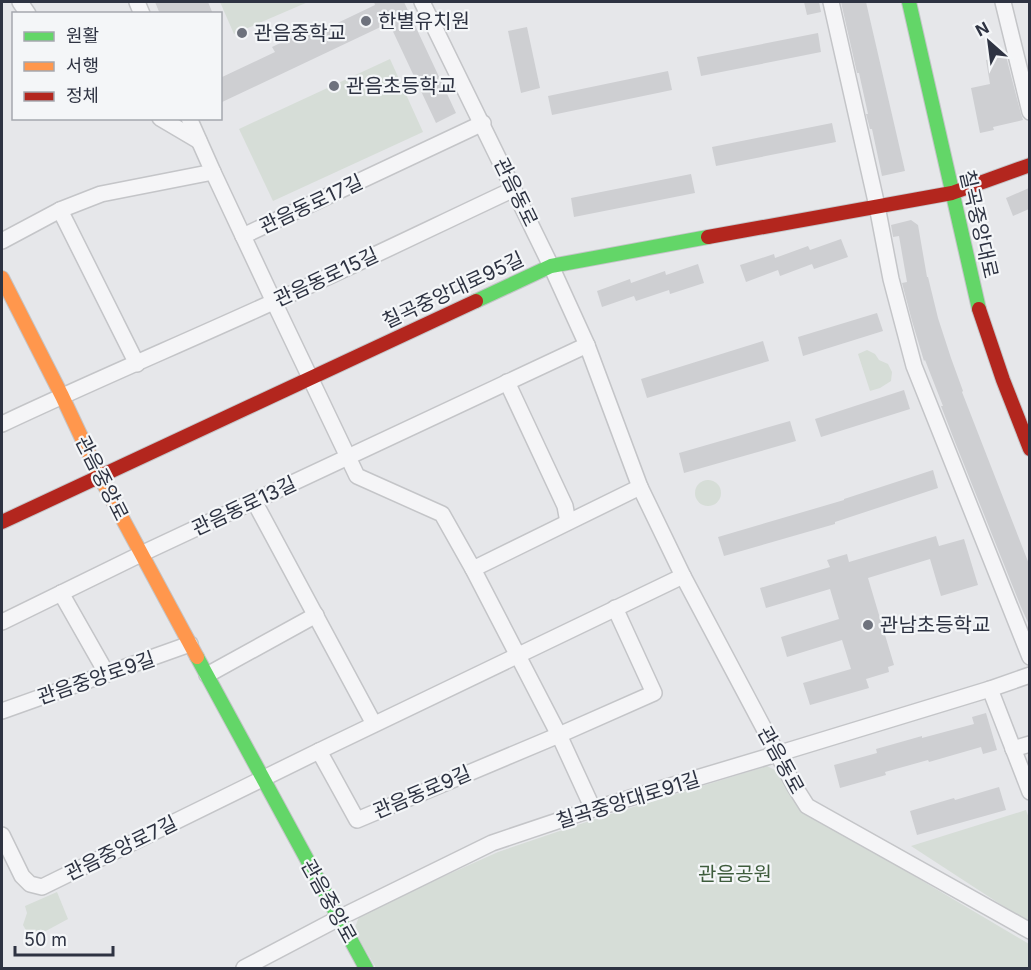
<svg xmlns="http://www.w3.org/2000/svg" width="1031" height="970" font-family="Inter,'Noto Sans KR',sans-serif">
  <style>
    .green { fill: #d6ddd7 }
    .building { fill: #cecfd2 }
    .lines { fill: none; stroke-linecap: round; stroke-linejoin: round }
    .street-casing { stroke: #c4c5c8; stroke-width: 18 }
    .fast-casing { stroke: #c4c5c8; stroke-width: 16 }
    .slow-casing { stroke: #c4c5c8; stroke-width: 16 }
    .jam-casing { stroke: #c4c5c8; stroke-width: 16 }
    .street { stroke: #f5f5f7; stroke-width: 15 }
    .fast { stroke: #63d668; stroke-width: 14 }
    .slow { stroke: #ff974d; stroke-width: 14 }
    .jam { stroke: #b3261e; stroke-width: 14 }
    .poi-dot { fill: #6e727d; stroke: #f4f6f8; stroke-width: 2 }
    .labels { text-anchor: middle; stroke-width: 4.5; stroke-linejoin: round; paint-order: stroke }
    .poi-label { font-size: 20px; fill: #2e3342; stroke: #f4f6f8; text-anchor: start }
    .street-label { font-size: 20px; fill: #2e3342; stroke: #f4f6f8 }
    .park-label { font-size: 20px; fill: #3e5c3c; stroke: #f4f6f8 }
  </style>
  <rect width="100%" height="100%" fill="#e6e7ea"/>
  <g class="green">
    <polygon points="220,2 308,2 234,34"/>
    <polygon points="390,59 423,132 273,201 239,129"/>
    <polygon points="867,350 875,354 879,360 888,364 892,372 891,381 880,388 870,391 858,354"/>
    <circle cx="708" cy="493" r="13"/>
    <polygon points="767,766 777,771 806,812 1029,944 1029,968 376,968 354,930 360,914 498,852 601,817"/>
    <polygon points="1026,810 1030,821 1029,923 911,846"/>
    <polygon points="57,892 68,919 31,939 23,925 27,913 25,906"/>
  </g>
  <g class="building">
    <polygon points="155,2 208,2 213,14 160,14"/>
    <polygon points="374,2 404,2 456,113 436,123 389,23 220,103 220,78 275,52 272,47 322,23 325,29 375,5"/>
    <polygon points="804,2 819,2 821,12 807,15"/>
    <polygon points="841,2 866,2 905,171 882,176 872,129 870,129 866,114 868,114 859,73 857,73"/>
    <polygon points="527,27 540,88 521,93 508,31"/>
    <polygon points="818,33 821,52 701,76 697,57"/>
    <polygon points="1006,56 1021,114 1023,120 993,127 994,130 980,133 971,88 990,84 986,60"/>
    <polygon points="668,71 672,90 552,115 548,96"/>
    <polygon points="832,123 836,142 716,166 712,147"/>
    <polygon points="691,174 695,193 574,217 571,198"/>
    <polygon points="1029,188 1029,209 1013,216 1006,198"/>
    <polygon points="911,220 918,225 927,277 928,277 938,318 951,358 963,391 962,392 1029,564 1029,625 1021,607 955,442 941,406 943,406 925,360 924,361 912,321 902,283 907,282 899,236 893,237 891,225"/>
    <polygon points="841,239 848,257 814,269 812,264 780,276 778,270 746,282 740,265 774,254 775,258 808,246 810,250"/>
    <polygon points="698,264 704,283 670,294 669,290 636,301 634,296 602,307 597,291 630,279 631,283 665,271 666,275"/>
    <polygon points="877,313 883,331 803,356 798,337"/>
    <polygon points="763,341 769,361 647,398 641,379"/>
    <polygon points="904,390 910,409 821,437 815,419"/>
    <polygon points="790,421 796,441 684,473 679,453"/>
    <polygon points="933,470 938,488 835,522 835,524 724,556 718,537 844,500 844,499"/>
    <polygon points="936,536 939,546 964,539 978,585 941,596 930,559 868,578 894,665 888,667 889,672 866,679 869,688 810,705 803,683 851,669 842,640 787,657 781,637 839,619 830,589 766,608 760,588 830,567 827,560 847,554 849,562"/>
    <polygon points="986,713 997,750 983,754 981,747 929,762 928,760 885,772 886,775 840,788 834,765 877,753 876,749 922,736 922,738 974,724 972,717"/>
    <polygon points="999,787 1006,810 917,835 910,811 954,798 955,800"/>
  </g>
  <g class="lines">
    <defs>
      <g id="street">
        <polyline points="20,2 28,14"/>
        <polyline points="137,2 142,14"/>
        <polyline points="422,2 551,266 587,345 640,487 683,576 795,787 807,806 1030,931"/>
        <polyline points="831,2 877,206 891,279 914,366 1030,657"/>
        <polyline points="1003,2 1030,112"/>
        <polyline points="160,118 199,141"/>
        <polyline points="189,118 213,172"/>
        <polyline points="60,210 137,364"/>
        <polyline points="243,236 483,123"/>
        <polyline points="2,241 60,210 101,194 213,172 274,302 357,476 442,514 473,569 559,735 593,809"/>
        <polyline points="507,382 565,506 568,522"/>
        <path d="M 2,424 C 91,382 181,344 271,303 C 353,266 433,227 514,189"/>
        <polyline points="254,501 374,724"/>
        <polyline points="473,569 640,487"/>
        <polyline points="61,593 107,674"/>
        <polyline points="2,622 141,554 587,345"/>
        <polyline points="207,675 316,615"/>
        <polyline points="990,689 1030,792"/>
        <polyline points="2,711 190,644"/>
        <polyline points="1013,749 1030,744"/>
        <polyline points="319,751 357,820 559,735 654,693 615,608"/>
        <polyline points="2,835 22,876 30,884 42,887 319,751 683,576"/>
        <polyline points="244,968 339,918 492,843 593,809 777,754 990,689 1030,675"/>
      </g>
      <g id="fast">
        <polyline points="909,2 979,309"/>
        <polyline points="476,301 551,266 708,237"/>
        <polyline points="197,657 366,968"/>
      </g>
      <polyline id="slow" points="2,278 62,396 100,477 197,657"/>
      <g id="jam">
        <polyline points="708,237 952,193 1030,165"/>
        <polyline points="979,309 1003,380 1030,449"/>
        <polyline points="2,522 476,301"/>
      </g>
    </defs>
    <use href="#street" class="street-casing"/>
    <use href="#fast" class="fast-casing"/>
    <use href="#slow" class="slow-casing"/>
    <use href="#jam" class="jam-casing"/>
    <use href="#street" class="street"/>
    <use href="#fast" class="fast"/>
    <use href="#slow" class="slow"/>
    <use href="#jam" class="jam"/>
  </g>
  <g class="poi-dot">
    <circle cx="366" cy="21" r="6"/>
    <circle cx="242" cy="33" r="6"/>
    <circle cx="334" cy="86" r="6"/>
    <circle cx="868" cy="625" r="6"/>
  </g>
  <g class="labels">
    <g class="poi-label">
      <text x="378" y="28">한별유치원</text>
      <text x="254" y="40">관음중학교</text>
      <text x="346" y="93">관음초등학교</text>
      <text x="880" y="632">관남초등학교</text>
    </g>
    <g class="street-label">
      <text transform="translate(516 192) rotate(64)" y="7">관음동로</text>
      <text transform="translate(311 204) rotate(-25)" y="7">관음동로17길</text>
      <text transform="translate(979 224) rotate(77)" y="7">칠곡중앙대로</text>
      <text transform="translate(326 277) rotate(-25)" y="7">관음동로15길</text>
      <text transform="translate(453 290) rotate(-25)" y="7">칠곡중앙대로95길</text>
      <text transform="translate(102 478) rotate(63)" y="7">관음중앙로</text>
      <text transform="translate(244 506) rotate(-25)" y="7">관음동로13길</text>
      <text transform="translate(96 678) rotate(-19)" y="7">관음중앙로9길</text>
      <text transform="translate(781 760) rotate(61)" y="7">관음동로</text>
      <text transform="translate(422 792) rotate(-23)" y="7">관음동로9길</text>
      <text transform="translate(628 800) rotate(-17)" y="7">칠곡중앙대로91길</text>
      <text transform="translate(121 848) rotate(-26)" y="7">관음중앙로7길</text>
      <text transform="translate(329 901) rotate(61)" y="7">관음중앙로</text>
    </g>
    <g class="park-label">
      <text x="735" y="881">관음공원</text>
    </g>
  </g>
  <rect width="1031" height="970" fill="none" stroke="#2e3342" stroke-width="6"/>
  <rect x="12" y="12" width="210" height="108" fill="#f4f6f8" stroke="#a5a8af" stroke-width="1.5"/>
  <rect x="24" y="32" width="30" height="9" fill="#63d668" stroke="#a5a8af" stroke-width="1.5"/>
  <text x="66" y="42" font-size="18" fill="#2e3342">원활</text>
  <rect x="24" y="62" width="30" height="9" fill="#ff974d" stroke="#a5a8af" stroke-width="1.5"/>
  <text x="66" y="72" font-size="18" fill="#2e3342">서행</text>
  <rect x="24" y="92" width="30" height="9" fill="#b3261e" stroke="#a5a8af" stroke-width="1.5"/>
  <text x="66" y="102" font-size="18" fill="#2e3342">정체</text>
  <g transform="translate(989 42) rotate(332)" stroke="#f4f6f8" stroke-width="4.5" paint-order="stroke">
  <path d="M0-4.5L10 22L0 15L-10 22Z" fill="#2e3342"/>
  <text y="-9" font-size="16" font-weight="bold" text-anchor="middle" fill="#2e3342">N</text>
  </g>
  <path d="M15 946v9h98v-9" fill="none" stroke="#2e3342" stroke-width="3"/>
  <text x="24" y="946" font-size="18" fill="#2e3342" stroke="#f4f6f8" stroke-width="4.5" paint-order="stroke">50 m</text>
</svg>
